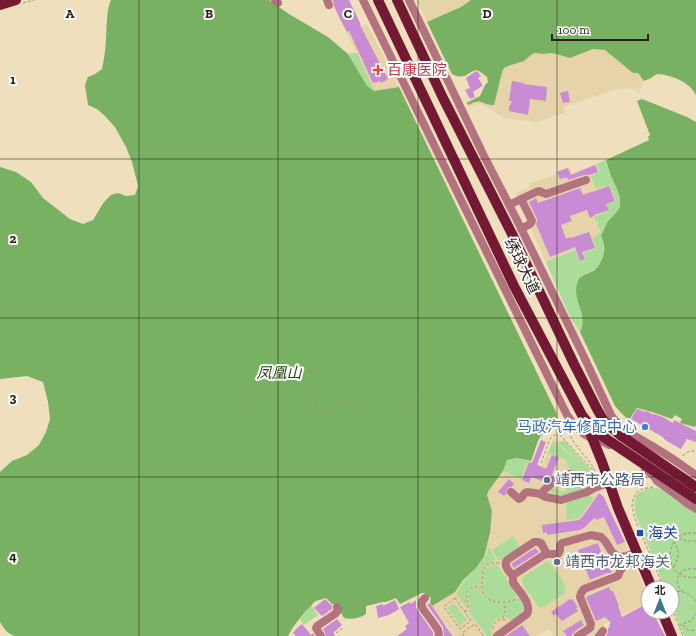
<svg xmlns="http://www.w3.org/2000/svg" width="696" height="636" font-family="'Zilla Slab','Noto Sans SC',serif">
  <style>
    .built { fill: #e6d3a9 }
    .green { fill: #abdc9a }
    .forest { fill: #78b162 }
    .building { fill: #ca8bd5 }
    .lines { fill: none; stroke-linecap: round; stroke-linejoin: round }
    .path { stroke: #9f937a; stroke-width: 1; stroke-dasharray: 3 2; stroke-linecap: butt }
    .minor { stroke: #b3737e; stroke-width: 8 }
    .major { stroke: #731934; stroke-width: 10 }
    .grid { fill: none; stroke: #2a2417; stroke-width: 1; stroke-opacity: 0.55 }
    .health-dot { fill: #e0444e; stroke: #fff; stroke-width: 1.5 }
    .shop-dot { fill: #3f7fe0; stroke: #fff; stroke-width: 1.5 }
    .service-dot { fill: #5c6f8a; stroke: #fff; stroke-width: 1.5 }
    .transit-dot { fill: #1a4fb4; stroke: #fff; stroke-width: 1.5 }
    .labels { text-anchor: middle; stroke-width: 4; stroke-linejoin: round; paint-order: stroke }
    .health-label { font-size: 15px; fill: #be3a42; stroke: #fff; text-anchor: start }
    .street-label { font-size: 15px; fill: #2a2417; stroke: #fff }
    .park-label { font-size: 15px; font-style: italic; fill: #214610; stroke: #fff }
    .shop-label { font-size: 15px; fill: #366cbe; stroke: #fff; text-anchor: end }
    .service-label { font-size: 15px; fill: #4e5e75; stroke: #fff; text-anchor: start }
    .transit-label { font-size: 15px; fill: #164399; stroke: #fff; text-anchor: start }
    .grid-label { font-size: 13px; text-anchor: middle; font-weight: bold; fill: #2a2417; stroke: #fff; stroke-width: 4; stroke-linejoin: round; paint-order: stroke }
  </style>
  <rect width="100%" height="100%" fill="#efdfbd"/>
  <g class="built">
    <polygon points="417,0 471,0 461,7 427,22"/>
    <polygon points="367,24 399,87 374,91 372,86 357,53 346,33"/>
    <polygon points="593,49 605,50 633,73 637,73 644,81 641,86 639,94 636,90 629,88 614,90 564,107 565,113 553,116 537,122 504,118 491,110 482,105 478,104 469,107 468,105 474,102 479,101 491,105 497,91 502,72 504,68 508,66 524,61 531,55 534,53 544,54 550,53 556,54 570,58"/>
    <polygon points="596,164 600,173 596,189 610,185 616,201 609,210 597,216 598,228 600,230 599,234 595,237 596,249 585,259 580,261 575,250 546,262 515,193 530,187 529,184 556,174 556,171 569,167 572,173"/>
    <polygon points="554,439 595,477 601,490 585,512 585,513 598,521 611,512 648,596 648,601 623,615 621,613 604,624 605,628 594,636 553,636 548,629 537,636 454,636 432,606 455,592 463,580 476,568 484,557 490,533 492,511 487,495 489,490 503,471 521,479 528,461 541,465 543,463 553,440"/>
  </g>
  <g class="green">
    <polygon points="352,53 357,53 372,86 374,91 367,86 348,54"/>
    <path d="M 606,160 L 611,176 L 617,189 L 620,198 L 620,207 L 615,214 L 608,221 L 601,234 C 606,252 605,267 585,274 L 576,293 C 580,308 587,318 580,332 L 570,317 L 546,262 L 575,250 L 580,261 L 585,259 L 584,252 L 596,249 L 593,238 L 599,234 L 600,230 L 597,226 L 598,223 L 595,219 L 595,217 L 609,210 L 607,204 L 616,201 L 610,185 L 596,189 L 591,176 L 600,172 L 596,164 Z"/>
    <polygon points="564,440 592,471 595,477 556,441 560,442"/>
    <polygon points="553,441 592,474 595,477 594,478 591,479 571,471 566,460 564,459 548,453"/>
    <polygon points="517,458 528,461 521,479 503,471 507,460"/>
    <path d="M 571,479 L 584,484 L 582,486 L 581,490 C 567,494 563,498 549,491 L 551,487 C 556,489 559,492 565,492 Z"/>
    <path d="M 652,488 L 657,488 L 662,490 L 696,514 L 696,636 L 684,636 L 672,605 L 672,588 L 665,588 L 637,518 C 632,502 632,491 652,488 Z"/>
    <polygon points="587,495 594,498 584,511 584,513 577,519 567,520 566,503"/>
    <polygon points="513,536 520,547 499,561 492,550"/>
    <path d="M 489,547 L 496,560 C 494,561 492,562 489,563 C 480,567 481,576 481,584 L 473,586 L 468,589 L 466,596 L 467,605 L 466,607 L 456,594 C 459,589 461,584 465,580 C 475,569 484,563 489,547 Z"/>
    <path d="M 548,561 C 554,569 571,585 563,595 L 541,608 L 539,607 L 523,585 L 522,580 L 525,575 Z"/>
    <path d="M 495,564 L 497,565 L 518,595 C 511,603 492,604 486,596 C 481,590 481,574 486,568 C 488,565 491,565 495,564 Z"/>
    <path d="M 480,587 C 481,590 481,594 484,597 C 488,602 497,603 504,604 C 504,607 506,614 503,617 C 502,618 499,618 497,619 C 490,623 491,629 492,636 L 484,636 L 486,634 L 468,611 C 472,604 463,591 474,588 C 476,587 478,587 480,587 Z"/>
    <path d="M 520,597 C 530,609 522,613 512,621 L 509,619 L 505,617 L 506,610 L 505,603 L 512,601 Z"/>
    <polygon points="454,603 467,620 460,626 447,608"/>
    <path d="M 311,605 L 318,615 L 304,625 L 300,619 C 303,614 308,611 311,605 Z"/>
  </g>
  <g class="forest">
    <path d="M 111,0 L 269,0 L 289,14 L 328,37 L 348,54 L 367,86 L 374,91 L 399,87 L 552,404 C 557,413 561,423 550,430 C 546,432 543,433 540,437 C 536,444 534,454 531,461 L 517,458 L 507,460 L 503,471 L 489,490 L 487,495 L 492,511 L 490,533 L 484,557 L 476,568 L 463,580 L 455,592 L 432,606 L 430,602 L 431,598 L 424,593 L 422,593 L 400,604 L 396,598 L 386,602 L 383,602 L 366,606 L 366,614 C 360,618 352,620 344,618 L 341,613 L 341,606 L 339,604 L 332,604 L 326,598 C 323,599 319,600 316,601 C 312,603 311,607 307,610 C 299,619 294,625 288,636 L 15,636 C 8,634 4,629 0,622 L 0,472 L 12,461 L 27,455 L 39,445 L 46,432 L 50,419 L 48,402 L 43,382 L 27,376 L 0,379 L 0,167 L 16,172 L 31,182 L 43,198 L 70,219 L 83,224 L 93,220 L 104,202 L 111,195 L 118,193 L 126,196 L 135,195 L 138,186 L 132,162 L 126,147 L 115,127 L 104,115 L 97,109 L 88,105 L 85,85 L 88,77 L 95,74 L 102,69 C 104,59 106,48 106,38 C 107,25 106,11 111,0 Z"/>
    <path d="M 471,0 L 696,0 L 696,95 C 689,81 671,75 657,74 L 651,78 L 644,81 L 638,73 L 633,73 L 605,50 L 593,49 L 570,58 L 556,54 L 550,53 L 544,54 L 534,53 L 531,55 L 524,61 L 508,66 L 504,68 L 502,72 L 494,105 C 481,105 483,97 468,105 L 466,103 L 480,96 L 485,85 L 488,82 L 487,77 L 479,71 L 476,70 C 465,74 465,80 452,74 L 427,22 L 461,7 Z"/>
    <path d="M 642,99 L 687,117 L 696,122 L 696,425 L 695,427 L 680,423 L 682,419 L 675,415 L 672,419 L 652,412 L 637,408 L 629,420 C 623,415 619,411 615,406 L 580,332 C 589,314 572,301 577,284 C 579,275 586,275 593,271 C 600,267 605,255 604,247 C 604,243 602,238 601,235 L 608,221 L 615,214 L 620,207 L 620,198 L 617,189 L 611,176 L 606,160 L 649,140 L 648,137 L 650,135 L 637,101 Z"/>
  </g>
  <g class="building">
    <polygon points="333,0 349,0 361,25 360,25 388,79 381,83 380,81 373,83 349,31 347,32 340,19 334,6"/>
    <polygon points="476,71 478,72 481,76 478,78 482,84 482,86 473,92 475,97 470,99 465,90 470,88 466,78"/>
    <polygon points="512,81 524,83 523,84 547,87 546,101 530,99 528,115 509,111 509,107 512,101 509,101"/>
    <polygon points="568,91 570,102 563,103 560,93"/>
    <polygon points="595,165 598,172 589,175 584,175 568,180 567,177 560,179 557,172 568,168 571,175"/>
    <polygon points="609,186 615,201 606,204 609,210 594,215 594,216 590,218 587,210 570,216 572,221 561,225 566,239 570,237 571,238 589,232 595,248 582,252 585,259 580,261 575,247 550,257 536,224 537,222 537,219 529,202 536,198 538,203 580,188 583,195"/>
    <polygon points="637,409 646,412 647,411 654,415 654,414 663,417 673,423 674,420 696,431 696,442 687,439 681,449 675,446 664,439 664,438 661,436 631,419"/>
    <polygon points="541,440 546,442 537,465 546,469 552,455 559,457 552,475 545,482 531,477 529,483 522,480 529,462 532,463"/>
    <polygon points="509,479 514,484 512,487 509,487 507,489 506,494 504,496 498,492"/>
    <polygon points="599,493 604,497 610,511 625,542 617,545 604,517 597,520 594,518 584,528 579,530 547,535 547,532 543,533 542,525 579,520 583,516"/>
    <polygon points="598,543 601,552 604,553 609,562 611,562 614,569 612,569 611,573 607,573 590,580 578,550"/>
    <polygon points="535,548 539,552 514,568 511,564"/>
    <polygon points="609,587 611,591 613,591 619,606 618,606 622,617 648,603 648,612 654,612 657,618 656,619 665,636 606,636 608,632 608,628 610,626 609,624 611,623 605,617 596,621 586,597"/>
    <polygon points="325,599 332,606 332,609 322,616 314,608"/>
    <polygon points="570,599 571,600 572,599 578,607 576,608 578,611 562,621 556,614 554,616 551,612"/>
    <polygon points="395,600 399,609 389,615 378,618 376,606 383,604 383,606"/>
    <polygon points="416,600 416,607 418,611 433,632 433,636 397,636 407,629 405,626 409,623 400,607 410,602 411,604"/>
    <polygon points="430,603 445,625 445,626 453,636 444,636 443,627 428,606 427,605"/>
    <polygon points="337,619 342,625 333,633 335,636 326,636 323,629"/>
    <polygon points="581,620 584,625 575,631 571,636 567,636 563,631"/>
    <polygon points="302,624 311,635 313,633 315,636 296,636 293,633 296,629"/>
    <polygon points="522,625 530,636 506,636"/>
  </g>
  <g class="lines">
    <g class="path">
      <polyline points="23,3 34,0"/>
      <path d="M 248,401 L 250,403 L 252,402 L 253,399 L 252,395 L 249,393 L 254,391 L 256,385 L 257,386 L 259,391 L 262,395 C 264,389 263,383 259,379 L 262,378 L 267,378 L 267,374 L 272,374 L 273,373 L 269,368 L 271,367 L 279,372 L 282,367 L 281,364 L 285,363 L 288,361 L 291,363 L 293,366 C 301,365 312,368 320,372 L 320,374 L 318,375 L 317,378 L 321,382 L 321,384 L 319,389 L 319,396 L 316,400 L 315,406 L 317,411 L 320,414 L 323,414 L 327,412 L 333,405 L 340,401 L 343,400 L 348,400 L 353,401 L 359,404 L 375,407 L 379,408 L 389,407 L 392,406 L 397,405 L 404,406 L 417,398 L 423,397 L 431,400 L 439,399 L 448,404 L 452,405 L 456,405 L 459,406 L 460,408 L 458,410 L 458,411 L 470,412 L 478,415 C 483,414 492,412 497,415 L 497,420 C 500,423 503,422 506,420 L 511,421 L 514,420 L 516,422 L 516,425 L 517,427 L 520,427 L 538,422 L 549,418 L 562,421"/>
      <polyline points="560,422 560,424 556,430 558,433 591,468 594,470"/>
      <polyline points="563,423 575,444 592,465 597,476"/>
      <path d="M 683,456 C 686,451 691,451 696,451"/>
      <polyline points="541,463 550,439 553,436 567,430"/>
      <polyline points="653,487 642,489 637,492 633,499 632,506 635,519 664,588"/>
      <path d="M 696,533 C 661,529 662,582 696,577"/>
      <polyline points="679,538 687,541 696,541"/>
      <path d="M 499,563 C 483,561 482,571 482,583 C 482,587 482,592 484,595 C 490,605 508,603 516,599"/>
      <path d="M 674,567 C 679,557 680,553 674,542"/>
      <path d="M 672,592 C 682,590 689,593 696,601"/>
      <path d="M 683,592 C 676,586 675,577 683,571 C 686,568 692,569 696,569"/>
      <polygon points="455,598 471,621 460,629 444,607"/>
      <polyline points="672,609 683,636"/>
      <path d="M 465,612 L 468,607 C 468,603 467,600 467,597 C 466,588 474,586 481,586"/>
      <path d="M 503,618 C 506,613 505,608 504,602"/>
      <polyline points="683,625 688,630 696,631"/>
      <polyline points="679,626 692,620 696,614"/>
      <path d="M 493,629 C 493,621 500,618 507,620"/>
      <polyline points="332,636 343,628"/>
      <polyline points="464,636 462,633 475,624 483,635 482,636"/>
    </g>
    <g class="minor">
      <polyline points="275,0 278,3"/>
      <polyline points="327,0 329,5"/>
      <path d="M 363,0 L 460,198 L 567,415 C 573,424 581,434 591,438 C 597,440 603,441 609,445"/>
      <path d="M 409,0 L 483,154 L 520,226 L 585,359 L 611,415 C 621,431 642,439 657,449 C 671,457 683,466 696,475"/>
      <polyline points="509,205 536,192 539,191 546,194 586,180"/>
      <polyline points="521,229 530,224 532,221 521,199"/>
      <polyline points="645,469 653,475 657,481 679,497 685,502 696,509"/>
      <polyline points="608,480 597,484 593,484 570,474 567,474 563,481 556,479 554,480 550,485 544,490 542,494 543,496 546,497 561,500 587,492 594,488 609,483"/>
      <polyline points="511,492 519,499 521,498 525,493 527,492 542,494"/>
      <polyline points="618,557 627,556 637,552"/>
      <path d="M 513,576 C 509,571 503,566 507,560 L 534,542 L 538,542 L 541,543 L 547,554"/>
      <path d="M 425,598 C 421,601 421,605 423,609 L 434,624 L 438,630 L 439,636"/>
      <polyline points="321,636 316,628 317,626 335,614 338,610 337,607"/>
      <path d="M 497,636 L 527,614 C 532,604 520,592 514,584 L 513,582 L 513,576 L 515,574 L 544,555 L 547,554 L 558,554 L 560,550 L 560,545 L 562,543 L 591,535 L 601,537 L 605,541 L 612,552 L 618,557 L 621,569"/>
      <polyline points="578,636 590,628 591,624 580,597 581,593 584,589 618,576 621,569 625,566 640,558"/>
      <polyline points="599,636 603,631"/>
    </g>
    <g class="major">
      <polyline points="378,0 514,286 582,415 593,429 599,434 696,499"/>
      <polyline points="397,0 442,96 512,234 574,364 597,409 604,421 620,435 696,487"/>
      <polyline points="0,5 16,0"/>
      <path d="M 598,426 C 594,429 591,430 591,435 L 602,462 L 618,508 L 652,588"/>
      <polyline points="662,612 672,636"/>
    </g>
  </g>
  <path class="grid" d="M 139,0 L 139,636M 278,0 L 278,636M 418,0 L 418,636M 557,0 L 557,636M 0,159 L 696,159M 0,318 L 696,318M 0,477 L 696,477"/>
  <path class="health-dot" d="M376 64h4v4h4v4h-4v4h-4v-4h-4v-4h4z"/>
  <circle class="shop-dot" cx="645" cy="427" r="4"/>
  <g class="service-dot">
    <circle cx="547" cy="480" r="4"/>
    <circle cx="557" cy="562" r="4"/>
  </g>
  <rect class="transit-dot" x="636" y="529" width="8" height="8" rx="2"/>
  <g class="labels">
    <g class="health-label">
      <text x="387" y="75">百康医院</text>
    </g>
    <g class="street-label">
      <text transform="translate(522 266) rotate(64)" y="5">绣球大道</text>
    </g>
    <g class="park-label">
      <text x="279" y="378">凤凰山</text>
    </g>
    <g class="shop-label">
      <text x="637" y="432">马政汽车修配中心</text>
    </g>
    <g class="service-label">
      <text x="555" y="485">靖西市公路局</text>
      <text x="565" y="567">靖西市龙邦海关</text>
    </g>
    <g class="transit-label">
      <text x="648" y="538">海关</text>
    </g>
  </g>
  <g class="grid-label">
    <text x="70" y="18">A</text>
    <text x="209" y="18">B</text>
    <text x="348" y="18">C</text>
    <text x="487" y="18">D</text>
    <text x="13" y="84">1</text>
    <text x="13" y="243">2</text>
    <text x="13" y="402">3</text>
    <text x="13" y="561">4</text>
  </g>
  <g transform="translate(660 600)"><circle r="19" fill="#ffffff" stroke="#aaa7a2"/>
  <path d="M0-3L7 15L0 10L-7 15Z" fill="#3a788d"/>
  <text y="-6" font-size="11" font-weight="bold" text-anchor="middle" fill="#2a2417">北</text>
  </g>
  <path d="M552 34v6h96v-6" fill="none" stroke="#2a2417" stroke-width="2"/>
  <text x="558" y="34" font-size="12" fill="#2a2417" stroke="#ffffff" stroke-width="3" paint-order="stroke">100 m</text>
</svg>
